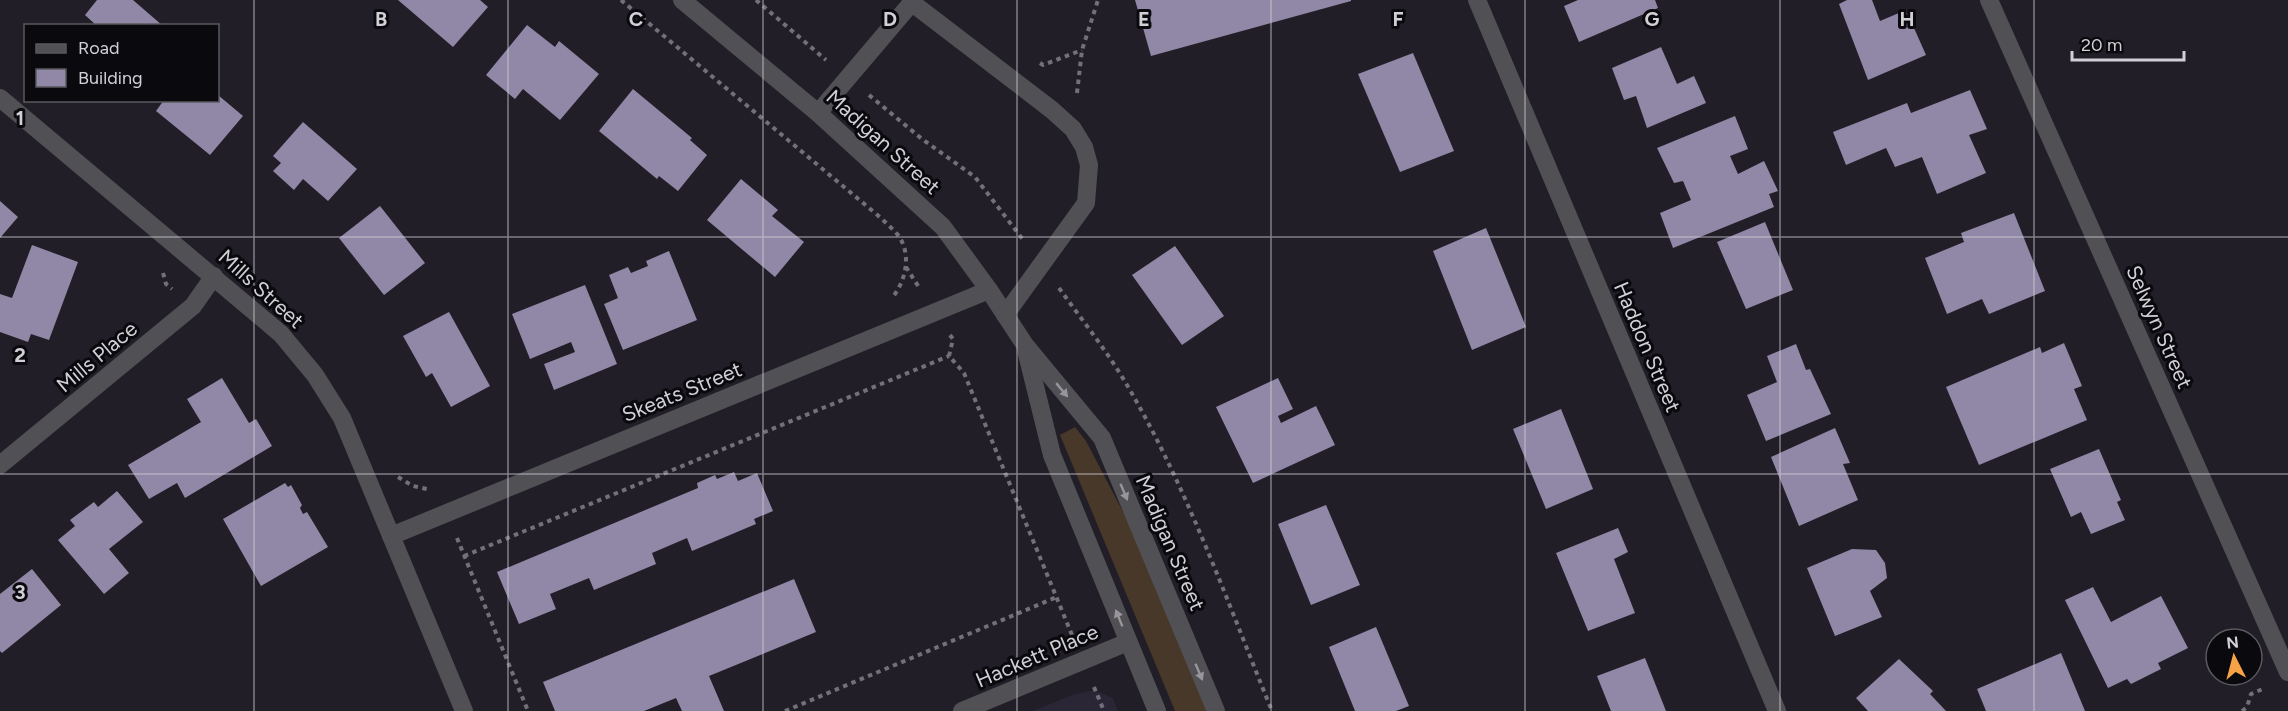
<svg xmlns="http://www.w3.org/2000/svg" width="2288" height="711" font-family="Figtree,sans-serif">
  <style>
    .built { fill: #2b2636 }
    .grass { fill: #473829 }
    .building { fill: #9088a6 }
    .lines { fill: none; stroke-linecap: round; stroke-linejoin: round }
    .path { stroke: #727078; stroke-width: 4; stroke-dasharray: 4.5 4.5; stroke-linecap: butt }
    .minor { stroke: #515055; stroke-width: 18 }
    .oneway { fill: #98969c }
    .grid { fill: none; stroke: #d2d0d7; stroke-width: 1.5; stroke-opacity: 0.55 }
    .labels { text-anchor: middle; stroke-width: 6; stroke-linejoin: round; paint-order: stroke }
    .street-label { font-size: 21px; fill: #d2d0d7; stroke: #0a090d }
    .grid-label { font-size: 20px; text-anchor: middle; font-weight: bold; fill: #d2d0d7; stroke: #0a090d; stroke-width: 6; stroke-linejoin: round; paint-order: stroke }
  </style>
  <rect width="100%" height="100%" fill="#211e28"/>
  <polygon class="built" points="1094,690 1113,698 1118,711 1033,711 1072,695"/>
  <polygon class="grass" points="1075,427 1086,441 1132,529 1208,711 1175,711 1060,435"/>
  <g class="building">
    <polygon points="97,0 133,0 163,26 97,26 85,15"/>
    <polygon points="398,0 480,0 488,7 453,47"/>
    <polygon points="1135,0 1351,0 1351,1 1151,56"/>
    <polygon points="1578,0 1655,0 1658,8 1579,42 1564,6"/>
    <polygon points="1847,0 1872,0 1880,21 1906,10 1926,55 1868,80 1839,4"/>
    <polygon points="527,25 555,47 559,41 599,74 560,120 523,89 515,99 486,75"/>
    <polygon points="1661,47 1677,84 1694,76 1706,103 1647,128 1636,96 1624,100 1612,68"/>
    <polygon points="1413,53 1454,151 1400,172 1358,74"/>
    <polygon points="633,89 692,138 690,140 707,155 678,191 659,176 657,179 599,131"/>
    <polygon points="1970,90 1987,129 1969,135 1986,173 1937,194 1922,157 1895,167 1886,148 1846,165 1833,132 1907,103 1911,113"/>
    <polygon points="218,95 243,116 210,155 156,111 164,100 218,100"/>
    <polygon points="1735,116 1748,149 1730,156 1738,174 1764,161 1778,191 1769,194 1774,207 1673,248 1660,213 1691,200 1683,181 1674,183 1657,148"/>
    <polygon points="303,122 357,169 328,201 303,179 294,190 273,171 281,163 273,156"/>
    <polygon points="741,179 778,210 772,216 804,242 775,277 707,220"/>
    <polygon points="0,201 18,217 0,238"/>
    <polygon points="380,206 425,263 384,295 339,238"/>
    <polygon points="2014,213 2045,291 1989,314 1982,299 1947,314 1925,258 1964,242 1961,233"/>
    <polygon points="1765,222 1793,290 1746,309 1717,242"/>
    <polygon points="1486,228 1526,327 1472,350 1433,251"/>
    <polygon points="32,245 78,262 49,340 31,334 28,342 0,332 0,294 12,298"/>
    <polygon points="1175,246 1224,316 1182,345 1132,275"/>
    <polygon points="669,251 697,320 623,350 604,304 618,298 609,275 628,267 631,273 648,266 646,261"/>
    <polygon points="585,285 617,364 554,390 544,364 575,352 571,342 530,359 512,314"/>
    <polygon points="449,312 490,386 451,407 432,373 426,377 403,336"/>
    <polygon points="2064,343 2082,386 2074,389 2087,420 1979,465 1946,387 2040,347 2042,353"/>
    <polygon points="1796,344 1806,370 1810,369 1831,414 1766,441 1747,395 1777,382 1767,356"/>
    <polygon points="222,378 249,423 256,419 272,446 185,498 177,483 149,499 128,465 201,422 187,399"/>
    <polygon points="1278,378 1293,409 1278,416 1281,423 1316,406 1335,445 1253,483 1216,407"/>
    <polygon points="1561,409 1593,489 1546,509 1513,429"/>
    <polygon points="1835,428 1850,463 1843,464 1858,500 1799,526 1771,457"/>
    <polygon points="2099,449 2121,500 2117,502 2125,520 2091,534 2081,512 2071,517 2050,469"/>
    <polygon points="734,472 738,481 757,473 773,511 754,519 756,524 692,551 687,538 652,553 656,564 594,590 589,578 550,594 556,609 519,624 497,572 698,488 697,483 715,475 717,479"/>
    <polygon points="285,483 288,487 291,485 302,505 300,508 303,514 307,512 328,547 261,586 223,519"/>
    <polygon points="117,491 143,522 109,549 129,573 104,594 58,540 75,526 70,520 94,502 98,507"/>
    <polygon points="1326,505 1360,585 1311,605 1278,524"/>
    <polygon points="1618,528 1628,552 1614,559 1635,613 1588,631 1556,553"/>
    <polygon points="1852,549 1876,550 1885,563 1887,578 1870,591 1882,617 1835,636 1807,568"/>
    <polygon points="32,569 61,605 2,653 0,651 0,594"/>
    <polygon points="794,579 816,632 709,676 724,711 682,711 676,698 644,711 555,711 543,682"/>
    <polygon points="2093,587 2111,622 2161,596 2188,648 2158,663 2161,669 2131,684 2127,679 2108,688 2065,600"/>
    <polygon points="1376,627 1409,706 1396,711 1355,711 1329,647"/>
    <polygon points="2061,653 2085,711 1986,711 1977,689"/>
    <polygon points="1645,658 1666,711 1611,711 1597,676"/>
    <polygon points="1899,659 1933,691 1930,694 1946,711 1868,711 1856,698"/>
  </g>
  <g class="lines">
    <g class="path">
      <path d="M 621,0 L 881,218 C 887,224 893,229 898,235 C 912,254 906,281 892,298"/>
      <polyline points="756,0 826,60"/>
      <polyline points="1040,63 1043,65 1082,50"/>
      <polyline points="1077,93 1082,50 1098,0"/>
      <polyline points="869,95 922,139 975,177 1024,241"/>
      <polyline points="906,267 920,289"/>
      <polyline points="163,273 166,284 172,289"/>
      <path d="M 1059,288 C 1082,320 1107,351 1127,385 C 1187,487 1227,601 1272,711"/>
      <polyline points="950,335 953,339 949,356 964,373 1072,635"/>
      <polyline points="398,477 413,486 427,489"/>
      <polyline points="457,538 528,711"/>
      <polyline points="464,556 949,356"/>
      <polyline points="1094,687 1104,711"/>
      <polyline points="785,711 1057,597"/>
      <polyline points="2242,711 2247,707 2251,694 2265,688"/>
    </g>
    <g class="minor">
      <polyline points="682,0 818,113 943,227 989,290 1025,345 1102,438 1216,711"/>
      <polyline points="1477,0 1777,711"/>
      <polyline points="1989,0 2288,672"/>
      <polyline points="911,2 1052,110 1073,129 1084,147 1089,165 1086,203 1005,315"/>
      <polyline points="0,98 281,334 315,375 342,418 464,711"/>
      <polyline points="818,113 914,0"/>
      <polyline points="1026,350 1052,455 1157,711"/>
      <polyline points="0,465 193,306 214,276"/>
      <polyline points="391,536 989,290"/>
      <polyline points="962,711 1128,642"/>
    </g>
  </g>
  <defs><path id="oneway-solid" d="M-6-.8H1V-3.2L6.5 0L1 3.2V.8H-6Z" transform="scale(1.5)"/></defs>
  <g class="oneway">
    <use href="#oneway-solid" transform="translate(1062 390) rotate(50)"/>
    <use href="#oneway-solid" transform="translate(1124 492) rotate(67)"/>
    <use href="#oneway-solid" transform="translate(1119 618) rotate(-112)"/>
    <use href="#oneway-solid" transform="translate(1199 672) rotate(67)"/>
  </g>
  <path class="grid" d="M 254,0 L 254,711M 508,0 L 508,711M 763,0 L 763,711M 1017,0 L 1017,711M 1271,0 L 1271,711M 1525,0 L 1525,711M 1780,0 L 1780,711M 2034,0 L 2034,711M 0,237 L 2288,237M 0,474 L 2288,474"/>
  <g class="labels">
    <g class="street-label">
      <text transform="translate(883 142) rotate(42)" y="7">Madigan Street</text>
      <text transform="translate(261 289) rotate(42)" y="7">Mills Street</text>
      <text transform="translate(2159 327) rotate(66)" y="7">Selwyn Street</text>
      <text transform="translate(1647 347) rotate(67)" y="7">Haddon Street</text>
      <text transform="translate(97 357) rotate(-40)" y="7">Mills Place</text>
      <text transform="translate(682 392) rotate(-22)" y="7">Skeats Street</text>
      <text transform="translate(1170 543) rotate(67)" y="7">Madigan Street</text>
      <text transform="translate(1037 656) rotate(-23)" y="7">Hackett Place</text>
    </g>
  </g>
  <g class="grid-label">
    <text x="381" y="26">B</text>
    <text x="636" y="26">C</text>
    <text x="890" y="26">D</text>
    <text x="1144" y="26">E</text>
    <text x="1398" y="26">F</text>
    <text x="1652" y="26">G</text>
    <text x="1907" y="26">H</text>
    <text x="20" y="125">1</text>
    <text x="20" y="362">2</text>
    <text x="20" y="599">3</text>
  </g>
  <rect x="24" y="24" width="195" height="78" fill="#0a090d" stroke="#5a595e" stroke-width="1.5"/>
  <rect x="36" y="44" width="30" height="9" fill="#515055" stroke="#5a595e" stroke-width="1.5"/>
  <text x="78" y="54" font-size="18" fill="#d2d0d7">Road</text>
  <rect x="36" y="69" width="30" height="18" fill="#9088a6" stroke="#5a595e" stroke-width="1.5"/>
  <text x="78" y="84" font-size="18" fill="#d2d0d7">Building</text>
  <g transform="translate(2234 657) rotate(354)"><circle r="28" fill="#0a090d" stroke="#5a595e" stroke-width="1.5"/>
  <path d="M0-4.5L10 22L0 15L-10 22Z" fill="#f6a247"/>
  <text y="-9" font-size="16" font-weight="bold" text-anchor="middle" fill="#d2d0d7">N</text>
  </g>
  <path d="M2072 51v9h112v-9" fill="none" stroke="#d2d0d7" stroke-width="3"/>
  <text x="2081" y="51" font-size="18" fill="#d2d0d7" stroke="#0a090d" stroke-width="4.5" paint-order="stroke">20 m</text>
</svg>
